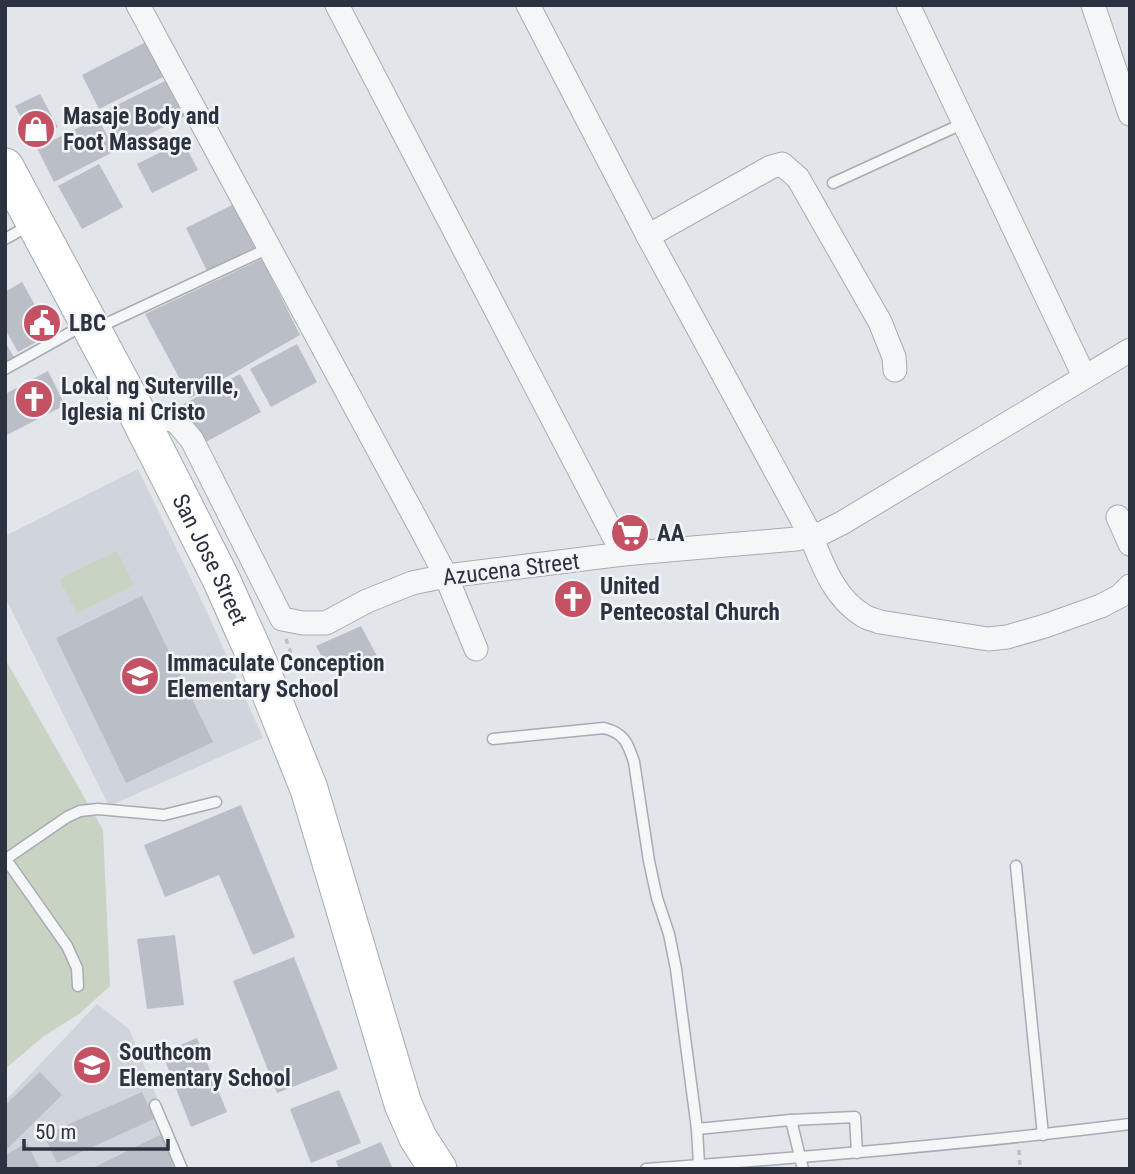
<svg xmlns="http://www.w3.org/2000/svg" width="1135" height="1174" font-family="'Roboto Condensed',sans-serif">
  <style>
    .built { fill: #d0d4db }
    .green { fill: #c8d3c4 }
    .building { fill: #babec6 }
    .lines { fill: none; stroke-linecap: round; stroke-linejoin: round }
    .lane-casing { stroke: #a7acb3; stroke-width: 13 }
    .street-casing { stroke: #a7acb3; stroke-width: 25 }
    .primary-casing { stroke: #a2aab4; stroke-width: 39 }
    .path { stroke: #bcbfc4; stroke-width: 3.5; stroke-dasharray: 5 5; stroke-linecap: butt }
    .lane { stroke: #f4f6f8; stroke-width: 10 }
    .street { stroke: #f4f6f8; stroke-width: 23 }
    .primary { stroke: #fff; stroke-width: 37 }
    .labels { text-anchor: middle; stroke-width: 5; stroke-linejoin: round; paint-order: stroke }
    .poi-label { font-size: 23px; font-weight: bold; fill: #2b3340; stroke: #f2f4f7; text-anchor: start }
    .street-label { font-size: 23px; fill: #2b3340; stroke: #f2f4f7 }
  </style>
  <rect width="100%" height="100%" fill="#e2e5e9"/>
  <g class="built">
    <polygon points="138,469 208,614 263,738 109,806 5,597 5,536"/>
    <polygon points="97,1004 129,1029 186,1169 5,1169 5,1101"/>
  </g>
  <g class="green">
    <polygon points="117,551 134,585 77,613 59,579"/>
    <polygon points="5,659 103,830 110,986 79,1014 44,1036 5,1069"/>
  </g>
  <g class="building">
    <polygon points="148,41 165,76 99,109 82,75"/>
    <polygon points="167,80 185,116 120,149 101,113"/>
    <polygon points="40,94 58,127 33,140 15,106"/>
    <polygon points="98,118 115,151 54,182 37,148"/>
    <polygon points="183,141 198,170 152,193 137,164"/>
    <polygon points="99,164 123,207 82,229 58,186"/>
    <polygon points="234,204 256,247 207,271 186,228"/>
    <polygon points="262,259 300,335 190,398 145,314"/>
    <polygon points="22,282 51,334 18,352 5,329 5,292"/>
    <polygon points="5,342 15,359 5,364"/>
    <polygon points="297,344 317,382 271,407 250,369"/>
    <polygon points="48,371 65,405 5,436 5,394"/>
    <polygon points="240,374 261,412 204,443 182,405"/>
    <polygon points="142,596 213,742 126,783 56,638"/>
    <polygon points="361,626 378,658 322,657 316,646"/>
    <polygon points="241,805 295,937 253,955 219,875 165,897 144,845"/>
    <polygon points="175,935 184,1005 147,1009 137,939"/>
    <polygon points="294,957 338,1069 277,1093 233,981"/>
    <polygon points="197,1038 227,1112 191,1127 162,1053"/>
    <polygon points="40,1072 62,1095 5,1151 5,1105"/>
    <polygon points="339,1090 361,1143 311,1163 290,1109"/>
    <polygon points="142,1092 154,1119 57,1163 44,1135"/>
    <polygon points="162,1134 177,1164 167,1169 91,1169"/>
    <polygon points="381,1142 393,1169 339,1169 336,1161"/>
    <polygon points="27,1143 40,1169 5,1169 5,1155"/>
  </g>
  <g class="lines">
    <defs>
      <g id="lane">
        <polyline points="833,183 964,123"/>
        <polyline points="5,239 30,225"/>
        <polyline points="97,328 269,248"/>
        <polyline points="5,369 82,326"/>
        <path d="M 493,739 L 604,728 C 624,733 628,743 634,762 L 649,861 L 657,898 L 669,934 L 676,969 L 697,1129 L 699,1165"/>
        <polyline points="5,858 67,946 77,968 78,986"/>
        <polyline points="6,859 67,817 80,811 98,809 164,815 216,802"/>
        <polyline points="1016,866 1043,1135"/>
        <polyline points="155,1105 182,1169"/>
        <polyline points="791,1120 803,1169"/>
        <polyline points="697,1129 791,1120 855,1117 857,1153"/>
        <path d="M 646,1169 C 808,1157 969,1144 1130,1124"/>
      </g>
      <g id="street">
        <polyline points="138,5 419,525 446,576 476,649"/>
        <polyline points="337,5 623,554"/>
        <path d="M 528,5 L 648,236 L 811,536 C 823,566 835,599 864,616 C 869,619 875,620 880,622 L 988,639 L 1007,637 L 1045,626 L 1101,606 L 1120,596 L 1130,586"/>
        <polyline points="908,5 1084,376"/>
        <polyline points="1093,5 1130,114"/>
        <polyline points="648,236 771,167 782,164 798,178 880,322 894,357 895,370"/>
        <polyline points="137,413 176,421 192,440 282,619 303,623 326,623 367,601 412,583 446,576 623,554 796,539 822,533 842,523 1130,350"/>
        <polyline points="1118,517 1130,544"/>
      </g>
      <g id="primary">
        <path id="s1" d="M 5,167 L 137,413 L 221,579 L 258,662 L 309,789 L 403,1104 L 418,1138 L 438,1169"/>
      </g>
    </defs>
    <use href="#lane" class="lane-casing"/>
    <use href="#street" class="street-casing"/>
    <use href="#primary" class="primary-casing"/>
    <g class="path">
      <polyline points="286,639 293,659 288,664"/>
      <polyline points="1019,1150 1020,1169"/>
    </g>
    <use href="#lane" class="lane"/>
    <use href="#street" class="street"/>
    <use href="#primary" class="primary"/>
  </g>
  <defs>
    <symbol id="shop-disc" viewBox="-11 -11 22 22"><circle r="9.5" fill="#c45164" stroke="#f2f4f7"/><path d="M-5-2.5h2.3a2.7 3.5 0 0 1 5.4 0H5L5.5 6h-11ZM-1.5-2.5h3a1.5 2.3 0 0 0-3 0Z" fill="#fff"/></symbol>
    <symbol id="civic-disc" viewBox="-11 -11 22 22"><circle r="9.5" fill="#c45164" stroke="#f2f4f7"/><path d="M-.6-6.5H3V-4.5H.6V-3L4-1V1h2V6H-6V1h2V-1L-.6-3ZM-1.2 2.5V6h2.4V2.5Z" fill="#fff"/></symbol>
    <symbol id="church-disc" viewBox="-11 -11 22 22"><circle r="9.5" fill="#c45164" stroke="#f2f4f7"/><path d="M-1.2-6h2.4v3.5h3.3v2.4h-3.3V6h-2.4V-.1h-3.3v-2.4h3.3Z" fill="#fff"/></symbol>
    <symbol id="supermarket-disc" viewBox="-11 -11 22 22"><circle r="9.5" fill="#c45164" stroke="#f2f4f7"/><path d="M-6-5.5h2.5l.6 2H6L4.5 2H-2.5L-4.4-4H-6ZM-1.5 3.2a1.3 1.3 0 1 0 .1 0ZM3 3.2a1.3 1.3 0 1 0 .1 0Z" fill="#fff"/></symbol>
    <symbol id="school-disc" viewBox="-11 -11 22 22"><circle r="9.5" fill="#c45164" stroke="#f2f4f7"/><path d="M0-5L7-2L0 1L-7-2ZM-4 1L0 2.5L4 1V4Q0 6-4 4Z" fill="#fff"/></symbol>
  </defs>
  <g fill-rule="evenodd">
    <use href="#shop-disc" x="14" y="107" width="44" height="44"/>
    <use href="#civic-disc" x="20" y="301" width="44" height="44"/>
    <use href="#church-disc" x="12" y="377" width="44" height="44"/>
    <use href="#supermarket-disc" x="608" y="511" width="44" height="44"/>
    <use href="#church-disc" x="551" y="577" width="44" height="44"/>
    <use href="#school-disc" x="118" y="654" width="44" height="44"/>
    <use href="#school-disc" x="70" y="1043" width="44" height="44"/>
  </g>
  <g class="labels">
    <g class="poi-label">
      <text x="63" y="124">Masaje Body and<tspan x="63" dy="26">Foot Massage</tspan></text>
      <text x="69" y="331">LBC</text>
      <text x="61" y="394">Lokal ng Suterville,<tspan x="61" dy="26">Iglesia ni Cristo</tspan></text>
      <text x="657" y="541">AA</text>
      <text x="600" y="594">United<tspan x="600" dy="26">Pentecostal Church</tspan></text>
      <text x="167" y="671">Immaculate Conception<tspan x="167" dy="26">Elementary School</tspan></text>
      <text x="119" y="1060">Southcom<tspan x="119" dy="26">Elementary School</tspan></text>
    </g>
    <g class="street-label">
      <text dy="8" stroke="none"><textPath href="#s1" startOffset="443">San Jose Street</textPath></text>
      <text transform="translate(511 569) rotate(-7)" y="8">Azucena Street</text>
    </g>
  </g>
  <rect width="1135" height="1174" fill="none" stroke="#2b3340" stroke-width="14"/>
  <path d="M24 1139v10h144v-10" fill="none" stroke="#2b3340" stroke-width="3.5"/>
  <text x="35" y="1139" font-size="21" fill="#2b3340" stroke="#f2f4f7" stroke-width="5" paint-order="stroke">50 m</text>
</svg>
